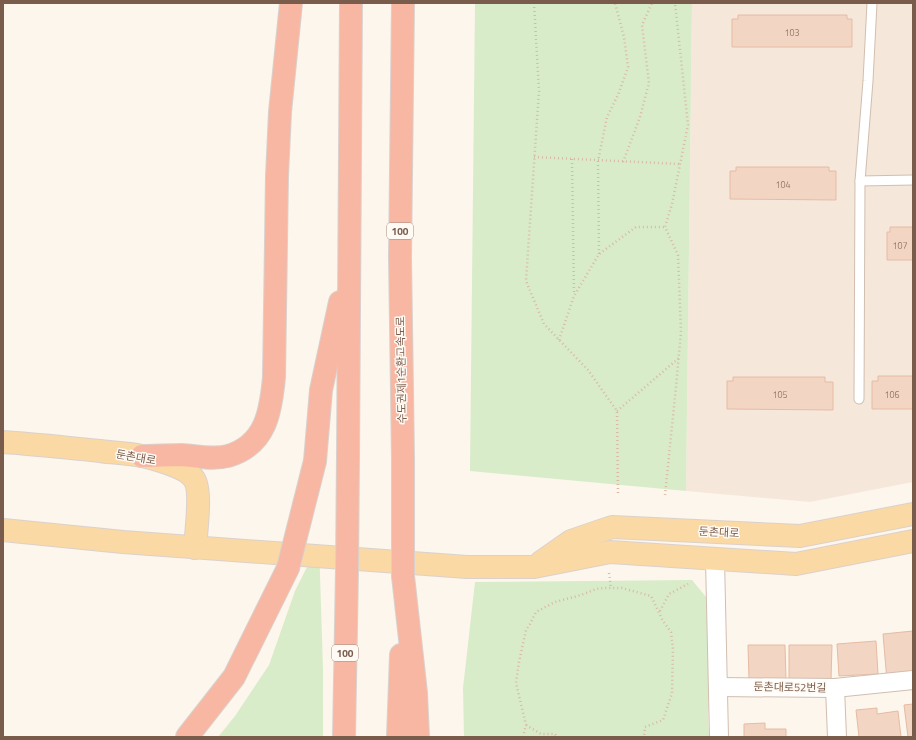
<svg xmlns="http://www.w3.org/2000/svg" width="916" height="740" font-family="'Titillium Web','Noto Sans KR',sans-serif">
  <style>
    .residential { fill: #f5e8da }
    .green { fill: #d8ecc9 }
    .building { fill: #f3d5c3; stroke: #e6bba3 }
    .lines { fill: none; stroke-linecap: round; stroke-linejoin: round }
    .service-casing { stroke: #d1beb0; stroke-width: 11 }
    .minor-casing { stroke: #d1beb0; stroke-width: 20 }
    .primary-casing { stroke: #dad1cd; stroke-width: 24 }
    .motorway-casing { stroke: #dad1cd; stroke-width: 24 }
    .path { stroke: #d9b8a5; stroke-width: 2.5; stroke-dasharray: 1 3; stroke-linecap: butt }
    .service { stroke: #fff; stroke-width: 9 }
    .minor { stroke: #fff; stroke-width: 18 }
    .primary { stroke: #fbd9a5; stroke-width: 22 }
    .motorway { stroke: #f7b7a3; stroke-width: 22 }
    .motorway-bridge-casing { stroke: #dad1cd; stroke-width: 24; stroke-linecap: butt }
    .motorway-bridge { stroke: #f7b7a3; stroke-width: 22 }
    .labels { text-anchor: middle; stroke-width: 3; stroke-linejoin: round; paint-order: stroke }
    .number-label { font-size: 9px; fill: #987a6a }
    .shield { fill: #fffaf3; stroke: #a28b7f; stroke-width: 1 }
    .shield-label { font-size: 10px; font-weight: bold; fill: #7a5c4d }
    .street-label { font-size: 11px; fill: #7a5c4d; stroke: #fffaf3 }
  </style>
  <rect width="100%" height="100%" fill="#fdf6ec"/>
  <polygon class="residential" points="692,3 913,3 913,482 810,502 686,491"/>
  <g class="green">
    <polygon points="475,3 692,3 686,491 470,471"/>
    <polygon points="319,543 323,670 323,737 218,737 235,716 269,665 295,591"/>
    <polygon points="692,580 711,603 708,715 709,737 464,737 463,688 475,582"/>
  </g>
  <g class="building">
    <polygon points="738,15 847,15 847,19 852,19 852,47 732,47 732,19 738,19"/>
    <polygon points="736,167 829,167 829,171 836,171 836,200 730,199 730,171 736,171"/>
    <polygon points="890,227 913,227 913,260 887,260 887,232 890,232"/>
    <polygon points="878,376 913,376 913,409 872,409 872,381 878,381"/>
    <polygon points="733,377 825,377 825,382 833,382 833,410 727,409 727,381 733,381"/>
    <polygon points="913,631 913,673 887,681 883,634"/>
    <polygon points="876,641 878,674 839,676 837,644"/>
    <polygon points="748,645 785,645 786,680 749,680"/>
    <polygon points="789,645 832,645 831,680 789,680"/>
    <polygon points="913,704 913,737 908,737 904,705"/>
    <polygon points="877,708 877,714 898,711 901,737 859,737 856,710"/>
    <polygon points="765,723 765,729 786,729 786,737 744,737 744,724"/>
  </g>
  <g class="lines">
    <defs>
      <g id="service">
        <polyline points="860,181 913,180"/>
        <polyline points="859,399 860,181 868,81 872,3"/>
      </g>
      <g id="minor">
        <polyline points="715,559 719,737"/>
        <polyline points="719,687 835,688 913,680"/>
        <polyline points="835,688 837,737"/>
      </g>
      <g id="primary">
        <path d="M 3,442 C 35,444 68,448 100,451 C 114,453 128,453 142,456 C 155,459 187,467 194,479 C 202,490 196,532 195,548"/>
        <polyline points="3,530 123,542 467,567 534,567 610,552 796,564 913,541"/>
        <polyline points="541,562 571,541 612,527 800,536 913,514"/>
      </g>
      <g id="motorway">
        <path d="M 142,456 C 155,456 168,455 182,455 C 197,456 213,460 228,456 C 266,445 271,411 274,377 L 277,176 L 280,112 L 291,3"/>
        <polyline points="348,457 351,3"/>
        <polyline points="403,459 400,257 403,3"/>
        <polyline points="315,461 321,390 340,302"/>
        <polyline points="403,576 416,693 418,737"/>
        <polyline points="187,737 234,677 288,568"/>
        <polyline points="344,737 347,570"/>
        <polyline points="398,737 401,655"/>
      </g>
    </defs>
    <use href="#service" class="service-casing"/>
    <use href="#minor" class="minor-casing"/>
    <use href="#primary" class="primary-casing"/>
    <use href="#motorway" class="motorway-casing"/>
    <g class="path">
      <polyline points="534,3 539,91 526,281 544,324 588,370 617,411 618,496"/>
      <polyline points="534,157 680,164"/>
      <polyline points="572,159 574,295"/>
      <polyline points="623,162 640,117 649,83 642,25 652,3"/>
      <polyline points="599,254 598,161 607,117 618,95 628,67 624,37 615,3"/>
      <polyline points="559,340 574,296 599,254 636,227 665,227"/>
      <polyline points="617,411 679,358"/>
      <polyline points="665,495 676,387 681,332 678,255 665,227 672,204 688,125 675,3"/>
      <polyline points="609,573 611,588"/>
      <polyline points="660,611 669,594 688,584"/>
      <polyline points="526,725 541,734 555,734 557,737"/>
      <polyline points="523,737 526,725 516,683 519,662 526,630 530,624 536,612 555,602 581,595 596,589 604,588 622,588 651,596 663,621 671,632 673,649 672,693 663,720 645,727 644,737"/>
    </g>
    <use href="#service" class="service"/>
    <use href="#minor" class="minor"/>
    <use href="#primary" class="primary"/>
    <use href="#motorway" class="motorway"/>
    <defs>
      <g id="motorway-bridge">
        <polyline points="403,459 403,576"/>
        <polyline points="288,568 315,461"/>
        <polyline points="347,570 348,457"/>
      </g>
    </defs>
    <use href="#motorway-bridge" class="motorway-bridge-casing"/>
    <use href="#motorway-bridge" class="motorway-bridge"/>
  </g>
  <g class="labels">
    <g class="number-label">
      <text x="792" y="36">103</text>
      <text x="783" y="188">104</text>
      <text x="900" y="249">107</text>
      <text x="780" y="398">105</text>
      <text x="892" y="398">106</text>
    </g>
    <g class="shield">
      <rect x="387" y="223" width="26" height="16" rx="3"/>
      <rect x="332" y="645" width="26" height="16" rx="3"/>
    </g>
    <g class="shield-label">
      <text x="400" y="235">100</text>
      <text x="345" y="657">100</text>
    </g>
    <g class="street-label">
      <text transform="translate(401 370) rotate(-91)" y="4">수도권제1순환고속도로</text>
      <text transform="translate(136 457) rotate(10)" y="4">둔촌대로</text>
      <text transform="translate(719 532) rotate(3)" y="4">둔촌대로</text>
      <text transform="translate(790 687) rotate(1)" y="4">둔촌대로52번길</text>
    </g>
  </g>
  <rect width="916" height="740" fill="none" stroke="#7a5c4d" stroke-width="8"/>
</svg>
